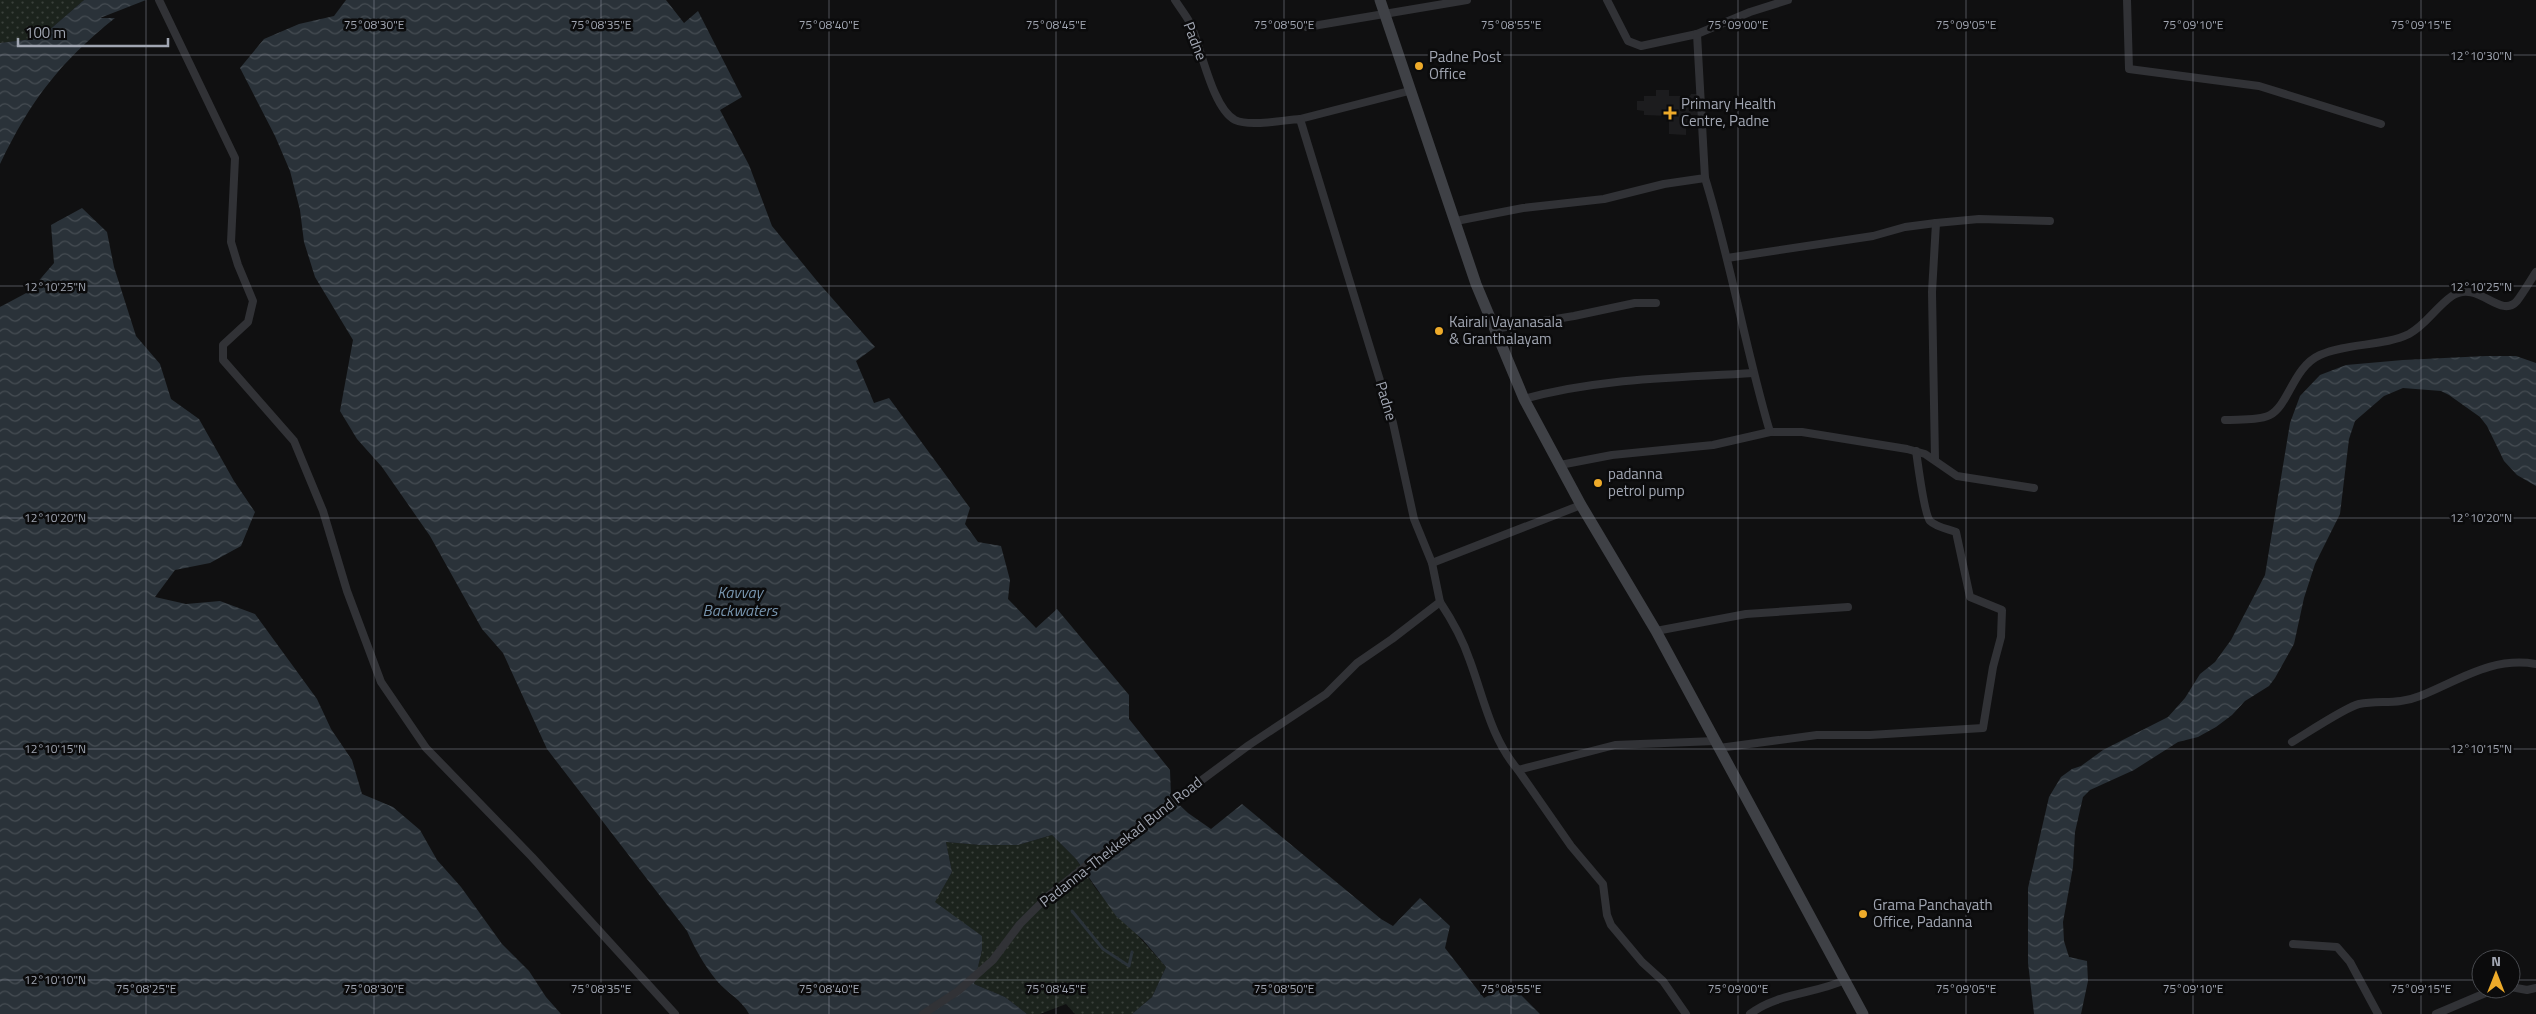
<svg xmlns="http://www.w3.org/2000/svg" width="2536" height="1014" font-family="'Titillium Web',sans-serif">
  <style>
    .built { fill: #1c1c1e }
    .grass { fill: url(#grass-dots) }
    .water { fill: url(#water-waves) }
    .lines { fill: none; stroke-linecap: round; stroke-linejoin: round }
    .stream { stroke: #2a3239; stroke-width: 3 }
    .street { stroke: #313236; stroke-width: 8 }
    .secondary { stroke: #3f4146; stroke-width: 11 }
    .ticks { fill: none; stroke: #a1a6b2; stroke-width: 1; stroke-opacity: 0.45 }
    .poi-dot { fill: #eeab2a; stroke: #0b0b0c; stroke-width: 2 }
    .labels { text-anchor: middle; stroke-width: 5; stroke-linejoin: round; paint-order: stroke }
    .street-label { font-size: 15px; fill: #a1a6b2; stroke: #0b0b0c }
    .poi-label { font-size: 15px; fill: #a1a6b2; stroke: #0b0b0c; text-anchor: start }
    .water-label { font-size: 16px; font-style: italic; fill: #7794ad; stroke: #0b0b0c }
    .ticks-label { font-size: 12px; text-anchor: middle; fill: #a1a6b2; stroke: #0b0b0c; stroke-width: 5; stroke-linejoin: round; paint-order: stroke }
  </style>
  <defs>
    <pattern id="grass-dots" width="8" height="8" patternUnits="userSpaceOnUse" patternTransform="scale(1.25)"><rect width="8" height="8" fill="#1c231d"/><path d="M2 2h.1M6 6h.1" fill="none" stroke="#3a403b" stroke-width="1.8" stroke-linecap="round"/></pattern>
    <pattern id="water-waves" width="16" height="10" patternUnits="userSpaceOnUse" patternTransform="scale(1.25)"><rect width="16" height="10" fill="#2a3239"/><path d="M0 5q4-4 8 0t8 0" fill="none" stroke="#464d53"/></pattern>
  </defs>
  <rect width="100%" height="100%" fill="#101011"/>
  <polygon class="built" points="1656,90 1669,90 1669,96 1690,96 1691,94 1697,94 1697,115 1690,115 1690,124 1686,124 1686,135 1669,134 1669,116 1644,115 1644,111 1637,110 1637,101 1644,101 1644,96 1656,96"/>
  <g class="grass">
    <polygon points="0,0 84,0 40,38 0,43"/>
    <polygon points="1052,835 1076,859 1096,889 1166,967 1152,997 1132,1014 1075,1014 1066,1004 1040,1014 1027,1014 1005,997 974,984 982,950 982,936 934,903 952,872 946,842 980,845 1018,845"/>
  </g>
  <g class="water">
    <path d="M 84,0 L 146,0 L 100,18 L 115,18 C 59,63 31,100 0,164 L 0,43 L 40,38 Z"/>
    <path d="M 346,0 L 666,0 L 684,23 L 698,11 L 742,97 L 720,110 L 749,165 L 772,226 L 817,281 L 875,347 L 856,361 L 874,403 L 889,398 L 970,508 L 965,524 L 978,542 L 1001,546 L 1010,580 L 1008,599 L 1036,628 L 1057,609 L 1129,695 L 1129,719 L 1170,770 L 1171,797 L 1188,813 L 1211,829 L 1242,804 L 1381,919 L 1393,926 L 1420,898 L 1450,926 L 1445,948 L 1484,998 L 1510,984 L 1540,1014 L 1132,1014 L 1152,997 L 1166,967 L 1143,940 L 1116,916 L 1076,859 L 1052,835 L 1018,845 L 980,845 L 946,842 L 952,872 L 935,902 L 982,936 L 982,950 L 974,984 L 1005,997 L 1027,1014 L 749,1014 C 742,1000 727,993 717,981 C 704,965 695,949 687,931 L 547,749 L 503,653 L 482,629 L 430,536 L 382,467 L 357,439 L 340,411 L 353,340 L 315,277 L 304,242 L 300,210 L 290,171 L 275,136 L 240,68 L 264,39 L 299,24 L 334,16 Z"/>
    <polygon points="82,208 107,232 114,267 136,336 160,364 171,399 199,419 234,481 255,512 241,546 210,563 175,570 155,597 186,604 220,601 255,614 317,699 331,729 352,760 362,794 393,807 420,830 437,860 461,887 502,944 529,971 546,997 561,1014 0,1014 0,307 30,291 54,263 51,225"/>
    <polygon points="2486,356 2516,356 2536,363 2536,486 2517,475 2504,461 2487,426 2480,417 2449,395 2441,391 2403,388 2384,396 2355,421 2349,439 2340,514 2315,564 2304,598 2294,644 2275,678 2269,686 2245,701 2232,715 2216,727 2198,737 2178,742 2134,770 2090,790 2083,797 2075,832 2073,867 2063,922 2064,941 2069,957 2087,961 2088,981 2081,1014 2034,1014 2028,963 2028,888 2049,797 2061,777 2072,769 2081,766 2103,750 2168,717 2185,698 2200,674 2215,662 2231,640 2265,575 2290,423 2300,396 2320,375 2346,365 2403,360"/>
  </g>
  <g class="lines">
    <polyline class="stream" points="1072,911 1103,949 1129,966 1132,952"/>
    <g class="street">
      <polyline points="159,0 235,158 231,242 238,265 253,301 248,322 223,345 223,360 294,441 323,511 347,591 381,682 426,748 532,857 675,1014"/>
      <polyline points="1607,0 1628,41 1641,46 1697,34 1750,12 1788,0"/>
      <polyline points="2127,0 2129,69 2259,86 2381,124"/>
      <polyline points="1307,27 1467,0"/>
      <polyline points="1300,119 1409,91"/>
      <path d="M 1705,178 C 1731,262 1745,348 1770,432 L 1802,432 L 1907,449 L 1925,454 L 1957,476 L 2034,488"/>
      <polyline points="1456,221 1523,208 1604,199 1664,184 1705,178 1697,34"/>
      <polyline points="1727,258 1873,236 1905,227 1936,223 1979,219 2050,221"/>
      <polyline points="1494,329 1574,316 1635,303 1656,303"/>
      <path d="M 1524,399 C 1597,378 1677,378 1753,373"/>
      <path d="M 2225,420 C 2238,419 2258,421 2270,415 C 2289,405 2293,367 2320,355 C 2347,343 2385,346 2409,334 C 2426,325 2436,307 2452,296 C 2478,279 2500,320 2517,301 C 2524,292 2530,281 2536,272"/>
      <polyline points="1935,460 1932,292 1936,223"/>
      <polyline points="1560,465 1612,455 1713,445 1770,432"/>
      <polyline points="1432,563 1581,505"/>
      <path d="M 1440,602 C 1452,620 1463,640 1470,661 C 1484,699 1491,738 1518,770 L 1615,745 L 1715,741"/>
      <polyline points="1656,631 1746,614 1848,607"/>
      <path d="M 2292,742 C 2307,733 2346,707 2359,704 C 2380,700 2398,705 2420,696 C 2458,681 2492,656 2536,664"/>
      <path d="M 1719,748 L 1817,735 L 1870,735 L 1983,728 L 1993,667 L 2001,637 L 2002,610 L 1970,597 L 1956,532 C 1948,529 1936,527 1930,521 C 1924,514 1918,464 1916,451"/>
      <polyline points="1518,770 1571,846 1603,884 1607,915 1611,925 1642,962 1663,981 1686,1014"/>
      <polyline points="2293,944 2337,947 2350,962 2378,1014"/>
      <polyline points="2511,987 2527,990 2536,988"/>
      <path d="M 923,1014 L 958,991 L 993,960 L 1020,924 L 1047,897 L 1086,866 L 1249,745 L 1326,694 L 1357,663 L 1392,639 L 1440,602 L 1432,563 L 1414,519 L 1393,423 L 1300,119 C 1283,120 1250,127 1235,120 C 1212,108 1201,46 1190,23 C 1186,15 1180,8 1175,0"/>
      <path d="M 1750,1014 C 1777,993 1815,994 1845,980"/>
      <polyline points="2436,1014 2495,989"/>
    </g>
    <polyline class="secondary" points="1380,0 1476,284 1524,399 1581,505 1656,631 1863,1014"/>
  </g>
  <path class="ticks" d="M 146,0 L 146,1014M 374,0 L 374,1014M 601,0 L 601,1014M 829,0 L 829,1014M 1056,0 L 1056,1014M 1284,0 L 1284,1014M 1511,0 L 1511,1014M 1738,0 L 1738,1014M 1966,0 L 1966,1014M 2193,0 L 2193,1014M 2421,0 L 2421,1014M 0,55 L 2536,55M 0,286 L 2536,286M 0,518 L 2536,518M 0,749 L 2536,749M 0,980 L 2481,980M 2511,980 L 2536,980"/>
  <g class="poi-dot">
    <circle cx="1419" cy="66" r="5"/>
    <path d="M1667.5 105.5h5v5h5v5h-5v5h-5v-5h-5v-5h5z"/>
    <circle cx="1439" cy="331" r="5"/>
    <circle cx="1598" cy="483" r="5"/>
    <circle cx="1863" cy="914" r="5"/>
  </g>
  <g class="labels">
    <g class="street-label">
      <text transform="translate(1195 41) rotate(69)" y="5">Padne</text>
      <text transform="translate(1386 401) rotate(73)" y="5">Padne</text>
      <text transform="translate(1121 842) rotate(-38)" y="5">Padanna-Thekkekad Bund Road</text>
    </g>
    <g class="poi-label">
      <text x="1429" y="62">Padne Post<tspan x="1429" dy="17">Office</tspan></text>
      <text x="1681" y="109">Primary Health<tspan x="1681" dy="17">Centre, Padne</tspan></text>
      <text x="1449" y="327">Kairali Vayanasala<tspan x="1449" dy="17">&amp; Granthalayam</tspan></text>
      <text x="1608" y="479">padanna<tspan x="1608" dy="17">petrol pump</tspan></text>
      <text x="1873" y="910">Grama Panchayath<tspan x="1873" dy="17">Office, Padanna</tspan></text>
    </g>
    <g class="water-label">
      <text x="740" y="598">Kavvay<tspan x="740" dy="18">Backwaters</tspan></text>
    </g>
  </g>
  <g class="ticks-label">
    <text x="374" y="29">75°08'30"E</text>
    <text x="601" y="29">75°08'35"E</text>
    <text x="829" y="29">75°08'40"E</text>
    <text x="1056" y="29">75°08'45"E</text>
    <text x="1284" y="29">75°08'50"E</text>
    <text x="1511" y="29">75°08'55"E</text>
    <text x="1738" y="29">75°09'00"E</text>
    <text x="1966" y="29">75°09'05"E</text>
    <text x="2193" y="29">75°09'10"E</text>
    <text x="2421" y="29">75°09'15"E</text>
    <text x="2481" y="60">12°10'30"N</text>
    <text x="55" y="291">12°10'25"N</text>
    <text x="2481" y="291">12°10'25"N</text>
    <text x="55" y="522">12°10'20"N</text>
    <text x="2481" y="522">12°10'20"N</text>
    <text x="55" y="753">12°10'15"N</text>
    <text x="2481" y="753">12°10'15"N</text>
    <text x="55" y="984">12°10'10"N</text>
    <text x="146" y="993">75°08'25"E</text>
    <text x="374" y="993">75°08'30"E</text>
    <text x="601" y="993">75°08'35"E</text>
    <text x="829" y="993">75°08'40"E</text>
    <text x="1056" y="993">75°08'45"E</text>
    <text x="1284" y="993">75°08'50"E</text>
    <text x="1511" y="993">75°08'55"E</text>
    <text x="1738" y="993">75°09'00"E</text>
    <text x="1966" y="993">75°09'05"E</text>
    <text x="2193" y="993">75°09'10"E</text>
    <text x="2421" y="993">75°09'15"E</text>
  </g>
  <g transform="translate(2496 974)"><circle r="24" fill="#0b0b0c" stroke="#47494e"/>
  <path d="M0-4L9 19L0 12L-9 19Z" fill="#eeab2a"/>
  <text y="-8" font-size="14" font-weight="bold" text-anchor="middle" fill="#a1a6b2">N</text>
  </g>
  <path d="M18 38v8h150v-8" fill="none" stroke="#a1a6b2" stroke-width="2.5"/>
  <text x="25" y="38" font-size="15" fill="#a1a6b2" stroke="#0b0b0c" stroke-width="4" paint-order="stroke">100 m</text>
</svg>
